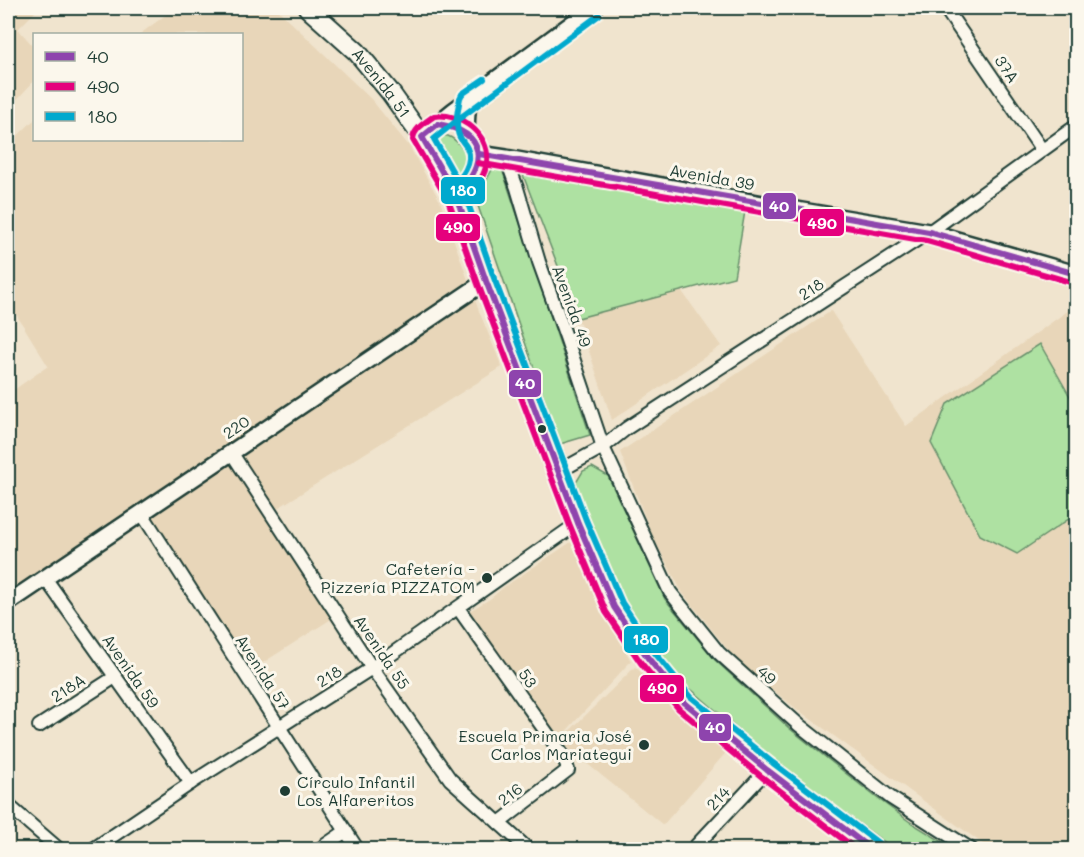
<svg xmlns="http://www.w3.org/2000/svg" width="1084" height="857" font-family="Mali,sans-serif">
  <style>
    .built { fill: #e8d6b9 }
    .green { fill: #aee1a2; stroke: #668f6b; stroke-width: 1.5 }
    .lines { fill: none; stroke-linecap: round; stroke-linejoin: round }
    .minor-casing { stroke: #1f3d34; stroke-width: 16 }
    .tertiary-casing { stroke: #1f3d34; stroke-width: 20 }
    .secondary-casing { stroke: #1f3d34; stroke-width: 21 }
    .primary-casing { stroke: #1f3d34; stroke-width: 22 }
    .minor { stroke: #fbf7ec; stroke-width: 12 }
    .tertiary { stroke: #fbf7ec; stroke-width: 15 }
    .secondary { stroke: #fbf7ec; stroke-width: 16 }
    .primary { stroke: #fbf7ec; stroke-width: 18 }
    .bus-1-casing { stroke: #fbf7ec; stroke-width: 10 }
    .bus-2-casing { stroke: #fbf7ec; stroke-width: 10 }
    .bus-3-casing { stroke: #fbf7ec; stroke-width: 10 }
    .bus-1 { stroke: #8e44ad; stroke-width: 6 }
    .bus-2 { stroke: #e5007d; stroke-width: 6 }
    .bus-3 { stroke: #00a9ce; stroke-width: 6 }
    .bus-dot { fill: #1f3d34; stroke: #fbf7ec; stroke-width: 2 }
    .labels { text-anchor: middle; stroke-width: 6; stroke-linejoin: round; paint-order: stroke }
    .street-label { font-size: 16px; fill: #1f3d34; stroke: #fbf7ec }
    .poi-label { font-size: 16px; fill: #1f3d34; stroke: #fbf7ec; text-anchor: end }
    .line-badge { stroke: #fbf7ec; stroke-width: 2 }
    .badge-label { font-size: 16px; text-anchor: middle; font-weight: bold; fill: #fff }
  </style>
  <rect width="100%" height="100%" fill="#f0e4ce"/>
  <filter id="ink" filterUnits="userSpaceOnUse"><feTurbulence type="fractalNoise" baseFrequency=".0167" numOctaves="2"/><feDisplacementMap in="SourceGraphic" scale="12" xChannelSelector="R" yChannelSelector="G"/><feConvolveMatrix kernelMatrix="1 2 1 2 8 2 1 2 1" color-interpolation-filters="sRGB"/></filter>
  <g filter="url(#ink)">
    <g class="built">
      <polygon points="8,8 39,8 18,29 34,47 34,81 8,109"/>
      <polygon points="175,8 276,8 371,99 409,146 440,201 479,311 502,367 270,513 336,616 250,671 139,503 8,596 8,394 48,366 8,301 8,145 34,120 34,140 242,140 242,34 140,34"/>
      <polygon points="681,290 721,346 612,420 578,318"/>
      <polygon points="1076,305 1076,849 990,849 794,707 736,660 682,592 652,535 620,452 831,311 906,426"/>
      <polygon points="571,542 613,629 631,661 558,740 466,613 490,599 504,587"/>
      <polygon points="635,667 729,749 663,825 559,741"/>
    </g>
    <g class="green">
      <path d="M 438,136 C 441,136 446,136 448,136 C 456,139 467,152 467,160 C 467,165 463,170 461,174 L 456,176 C 446,167 438,151 434,139 Z"/>
      <polygon points="494,166 501,166 590,435 560,444 476,200"/>
      <polygon points="523,175 745,211 734,277 578,318"/>
      <polygon points="1040,344 1076,407 1076,514 1017,554 980,535 931,443 947,404"/>
      <polygon points="592,467 608,476 665,599 715,660 789,728 877,798 910,822 954,849 894,849 775,761 672,673 627,613 590,526 574,486 583,471"/>
    </g>
    <g class="lines">
      <defs>
        <g id="minor">
          <polyline points="945,8 1042,150"/>
          <polyline points="506,158 517,188 539,262 566,337 603,447 670,592 719,653 799,725 891,798 972,850"/>
          <polyline points="231,452 372,668 450,779 529,850"/>
          <polyline points="558,472 603,447 627,428 929,232 1076,126"/>
          <polyline points="141,512 358,850"/>
          <polyline points="45,578 191,783"/>
          <polyline points="458,608 564,757 568,770 499,823"/>
          <polyline points="39,726 115,677"/>
          <polyline points="8,805 60,850"/>
          <polyline points="92,850 191,783 372,668 578,523"/>
          <polyline points="318,850 346,831"/>
          <polyline points="692,850 767,770"/>
        </g>
        <g id="tertiary">
          <polyline points="479,154 506,158 796,210 929,232 1076,274"/>
          <polyline points="8,603 486,281"/>
        </g>
        <g id="secondary">
          <polyline points="422,137 454,111 594,8"/>
          <path d="M 456,196 C 469,183 484,166 476,146 C 474,141 469,138 468,134 C 464,126 467,109 468,101"/>
        </g>
        <g id="primary">
          <path id="s1" d="M 308,8 L 357,52 L 390,92 L 422,137 L 456,196 L 486,281 L 578,523 L 614,607 L 630,632 L 648,658 L 685,703 L 767,770 L 873,850"/>
        </g>
      </defs>
      <use href="#minor" class="minor-casing"/>
      <use href="#tertiary" class="tertiary-casing"/>
      <use href="#secondary" class="secondary-casing"/>
      <use href="#primary" class="primary-casing"/>
      <use href="#minor" class="minor"/>
      <use href="#tertiary" class="tertiary"/>
      <use href="#secondary" class="secondary"/>
      <use href="#primary" class="primary"/>
      <defs>
        <g id="bus-1">
          <path d="M 438,124 C 488,133 487,164 456,196 L 422,137 Z"/>
          <polyline points="479,154 929,232 1076,274"/>
          <polyline points="456,196 486,281 578,523 614,607 648,658 685,703 767,770 872,850"/>
        </g>
        <g id="bus-2">
          <polyline points="478,163 927,241 1074,283"/>
          <path d="M 466,198 C 476,188 485,176 487,162 C 490,134 460,112 434,116 C 426,122 413,129 413,140 L 448,200 L 478,284 L 570,526 L 606,612 L 641,663 L 679,709 L 762,777 L 857,850"/>
        </g>
        <g id="bus-3">
          <polyline points="599,15 460,118 434,139 464,192 494,278 586,520 622,603 655,653 691,697 773,763 878,843"/>
          <path d="M 450,190 C 459,180 475,164 467,148 C 464,142 459,139 458,132 C 455,121 458,109 460,98 L 462,94 L 484,79"/>
        </g>
      </defs>
      <use href="#bus-1" class="bus-1-casing"/>
      <use href="#bus-2" class="bus-2-casing"/>
      <use href="#bus-3" class="bus-3-casing"/>
      <use href="#bus-1" class="bus-1"/>
      <use href="#bus-2" class="bus-2"/>
      <use href="#bus-3" class="bus-3"/>
    </g>
  </g>
  <g class="bus-dot">
    <circle cx="542" cy="429" r="5"/>
    <circle cx="487" cy="578" r="6"/>
    <circle cx="644" cy="745" r="6"/>
    <circle cx="285" cy="791" r="6"/>
  </g>
  <g class="labels">
    <g class="street-label">
      <text transform="translate(1007 69) rotate(56)" y="6">37A</text>
      <text dy="6" stroke="none"><textPath href="#s1" startOffset="105">Avenida 51</textPath></text>
      <text transform="translate(712 177) rotate(10)" y="6">Avenida 39</text>
      <text transform="translate(811 289) rotate(-33)" y="6">218</text>
      <text transform="translate(572 306) rotate(70)" y="6">Avenida 49</text>
      <text transform="translate(236 427) rotate(-34)" y="6">220</text>
      <text transform="translate(382 652) rotate(56)" y="6">Avenida 55</text>
      <text transform="translate(131 671) rotate(55)" y="6">Avenida 59</text>
      <text transform="translate(263 672) rotate(57)" y="6">Avenida 57</text>
      <text transform="translate(767 675) rotate(43)" y="6">49</text>
      <text transform="translate(329 676) rotate(-32)" y="6">218</text>
      <text transform="translate(528 678) rotate(55)" y="6">53</text>
      <text transform="translate(68 688) rotate(-33)" y="6">218A</text>
      <text transform="translate(510 794) rotate(-38)" y="6">216</text>
      <text transform="translate(718 798) rotate(-47)" y="6">214</text>
    </g>
    <g class="poi-label">
      <text x="475" y="575">Cafetería -<tspan x="475" dy="18">Pizzería PIZZATOM</tspan></text>
      <text x="632" y="742">Escuela Primaria José<tspan x="632" dy="18">Carlos Mariategui</tspan></text>
      <text x="297" y="788" text-anchor="start">Círculo Infantil<tspan x="297" dy="18">Los Alfareritos</tspan></text>
    </g>
  </g>
  <g class="line-badge">
    <rect x="440" y="176" width="46" height="29" rx="6" fill="#00a9ce"/>
    <rect x="762" y="192" width="35" height="28" rx="6" fill="#8e44ad"/>
    <rect x="799" y="208" width="46" height="29" rx="6" fill="#e5007d"/>
    <rect x="435" y="213" width="46" height="29" rx="6" fill="#e5007d"/>
    <rect x="508" y="369" width="34" height="29" rx="6" fill="#8e44ad"/>
    <rect x="623" y="625" width="46" height="29" rx="6" fill="#00a9ce"/>
    <rect x="639" y="674" width="46" height="29" rx="6" fill="#e5007d"/>
    <rect x="698" y="713" width="34" height="29" rx="6" fill="#8e44ad"/>
  </g>
  <g class="badge-label">
    <text x="463" y="196">180</text>
    <text x="779" y="212">40</text>
    <text x="822" y="229">490</text>
    <text x="458" y="233">490</text>
    <text x="525" y="389">40</text>
    <text x="646" y="645">180</text>
    <text x="662" y="694">490</text>
    <text x="715" y="733">40</text>
  </g>
  <rect width="1084" height="857" fill="none" stroke="#fbf7ec" stroke-width="30"/>
  <rect x="15" y="15" width="1054" height="827" fill="none" stroke="#1f3d34" stroke-width="2" filter="url(#ink)"/>
  <rect x="33" y="33" width="210" height="108" fill="#fbf7ec" stroke="#a3ada2" stroke-width="1.5"/>
  <rect x="45" y="52" width="30" height="9" fill="#8e44ad" stroke="#a3ada2" stroke-width="1.5"/>
  <text x="87" y="63" font-size="18" fill="#1f3d34">40</text>
  <rect x="45" y="82" width="30" height="9" fill="#e5007d" stroke="#a3ada2" stroke-width="1.5"/>
  <text x="87" y="93" font-size="18" fill="#1f3d34">490</text>
  <rect x="45" y="112" width="30" height="9" fill="#00a9ce" stroke="#a3ada2" stroke-width="1.5"/>
  <text x="87" y="123" font-size="18" fill="#1f3d34">180</text>
</svg>
